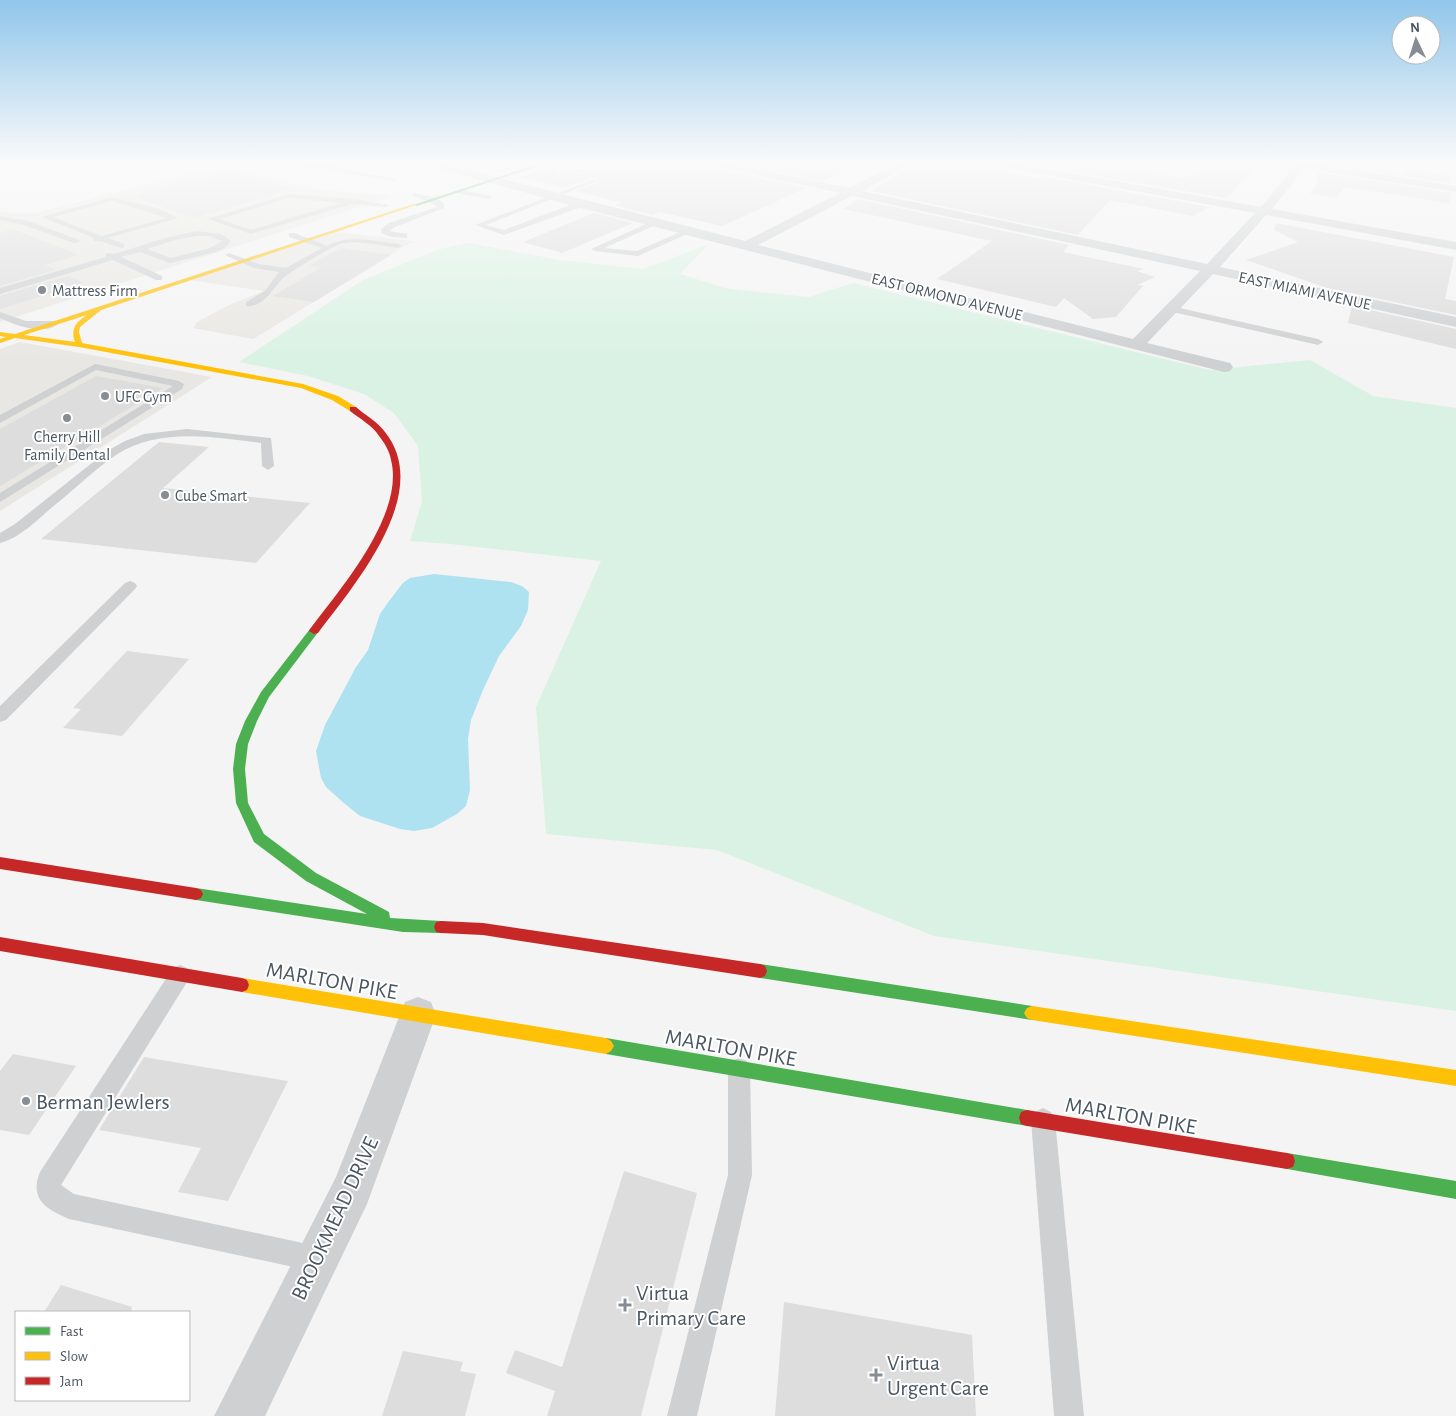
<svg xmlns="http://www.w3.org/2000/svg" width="1456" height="1416" font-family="'Alegreya Sans',sans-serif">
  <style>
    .commercial { fill: #e8e7e3 }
    .green { fill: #d9f2e3 }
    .water { fill: #aee2f0 }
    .building { fill: #ddddde }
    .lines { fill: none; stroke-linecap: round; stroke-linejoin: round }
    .lane { fill: #ced0d2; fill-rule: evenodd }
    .street { fill: #ced0d2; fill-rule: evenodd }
    .fast { fill: #4caf50; fill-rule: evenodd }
    .slow { fill: #ffc107; fill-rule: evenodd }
    .jam { fill: #c62828; fill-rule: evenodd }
    .poi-dot { fill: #868d94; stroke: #fff; stroke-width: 2 }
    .labels { text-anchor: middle; stroke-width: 4; stroke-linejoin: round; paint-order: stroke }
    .far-poi-label { font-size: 16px; fill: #4a5661; stroke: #fff; text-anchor: start }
    .far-street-label { font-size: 16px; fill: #4a5661; stroke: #fff }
    .near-street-label { font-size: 22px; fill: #4a5661; stroke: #fff }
    .near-poi-label { font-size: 22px; fill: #4a5661; stroke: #fff; text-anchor: start }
  </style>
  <rect width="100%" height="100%" fill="#f4f4f4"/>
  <g class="commercial">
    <polygon points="223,165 313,189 393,196 0,322 0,211 16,214 36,213"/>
    <polygon points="336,232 413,241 253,339 193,328 197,322 229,305 264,291 188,280"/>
    <polygon points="20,342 212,377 0,511 0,349"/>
  </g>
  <polygon class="green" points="469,243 559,260 643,269 709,244 680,274 729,289 809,297 853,283 1209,370 1310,360 1373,396 1456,408 1456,1011 934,936 717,850 546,834 536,707 601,561 451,544 410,541 422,501 418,446 394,413 364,394 308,376 239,362 363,280 440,249"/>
  <polygon class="water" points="434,574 511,582 522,586 529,592 528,610 521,626 499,656 483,690 471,720 468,739 470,790 466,806 457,814 432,828 414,831 400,829 360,816 345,804 326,787 321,778 316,751 325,725 356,667 368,650 380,614 389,601 403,583 410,578"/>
  <g class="building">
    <polygon points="496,163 529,163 501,172 495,171"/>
    <polygon points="585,163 667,163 742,174 806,188 722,226 660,212 652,215 614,205 622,203 576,191 598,183 597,179 591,178 565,188 519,177 550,167 557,168 558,174 566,170 585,175 589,170 576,166"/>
    <polygon points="766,163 862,163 822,181 757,167"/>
    <polygon points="915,163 954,163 1043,179 1045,177 1210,207 1193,216 1110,200 1078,235 871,191"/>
    <polygon points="1065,163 1105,168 1110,165 1184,178 1228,163 1258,163 1232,193 1224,198 1057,169"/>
    <polygon points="1322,163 1368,163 1403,175 1406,169 1451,176 1450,183"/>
    <polygon points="232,171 292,189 194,218 132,196"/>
    <polygon points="1316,172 1452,193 1449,203 1344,187 1337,198 1310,194 1318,182"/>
    <polygon points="858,199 1069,245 1063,252 1144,269 1137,271 1155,277 1137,285 1143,286 1116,317 1093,319 1064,298 1056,307 937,279 992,241 843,209"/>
    <polygon points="594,213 633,223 562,253 523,242"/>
    <polygon points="1276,223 1454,257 1445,299 1456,301 1456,315 1327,288 1246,260 1298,242 1274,230"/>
    <polygon points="13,229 79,255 45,265 55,270 0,286 0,233"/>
    <polygon points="340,248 391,255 314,302 273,296 322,267 309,266"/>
    <polygon points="68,276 84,283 0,309 0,296"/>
    <polygon points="1352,306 1456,329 1456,349 1348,323"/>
    <polygon points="96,376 163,388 0,486 0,429"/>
    <polygon points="159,442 209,447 163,488 310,503 256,563 41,539"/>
    <polygon points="127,651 189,659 122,736 63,728 81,709 73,708"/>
    <polygon points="13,1054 76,1066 29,1135 0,1130 0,1071"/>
    <polygon points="144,1057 288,1081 228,1201 178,1192 201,1148 99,1130"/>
    <polygon points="624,1171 697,1193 641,1416 547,1416 555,1391 506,1373 515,1350 562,1367"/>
    <polygon points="61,1285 132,1307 131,1312 44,1312"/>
    <polygon points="784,1302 972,1335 976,1416 775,1416"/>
    <polygon points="403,1351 463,1362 460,1371 476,1374 465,1416 382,1416"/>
  </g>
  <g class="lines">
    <g class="lane">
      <polygon points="258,163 324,165 342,163 333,167 396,179 393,181 324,169 261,165"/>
      <polygon points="543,163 554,163 587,171 584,173"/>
      <polygon points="592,180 597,181 486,225 504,230 578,202 584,202 584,206 504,235 475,225"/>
      <polygon points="459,190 488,195 492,197 488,199 457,193 456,192"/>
      <polygon points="415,193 436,198 444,203 444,208 395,227 389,231 407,234 407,238 391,237 381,233 381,229 389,223 437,207 430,202 413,196 412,195"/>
      <path d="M 289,194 L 354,199 L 389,205 L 385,207 L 352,204 L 251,234 L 208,219 ZM 289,198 L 340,203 L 251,230 L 220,219 Z"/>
      <path d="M 112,197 L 157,208 L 178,218 L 108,238 L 124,244 L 124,248 L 121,248 L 100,241 L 94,241 L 94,238 L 42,217 ZM 112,201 L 167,218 L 101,236 L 53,217 Z"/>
      <polygon points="0,216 29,221 81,241 74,243 24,225 0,220"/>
      <polygon points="655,220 658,220 658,224 604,248 637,251 687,229 694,231 638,256 595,251 591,249"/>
      <path d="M 197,231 L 221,234 L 231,241 L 226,247 L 216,252 L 170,263 L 140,252 L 121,257 L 162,276 L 162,280 L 156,280 L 113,260 L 0,294 L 0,288 L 106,257 L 106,253 L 114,254 L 169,237 ZM 197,236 L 208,236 L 222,241 L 210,248 L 171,258 L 147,249 L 175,240 Z"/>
      <path d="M 289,233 L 295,233 L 327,246 C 348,234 374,241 398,244 L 402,246 L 398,248 C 381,246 357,239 340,244 C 330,248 296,268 287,275 C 275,283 265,309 246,306 L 246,302 L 265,291 L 279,272 L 254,268 L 225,255 L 229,253 L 259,264 L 286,268 L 322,248 L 289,237 Z"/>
      <polygon points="1171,306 1318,339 1323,342 1318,345 1168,311 1168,307"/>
      <path d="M 0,312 L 26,321 L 53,321 L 58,324 C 43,336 15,325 0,318 Z"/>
      <polygon points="95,364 179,381 184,384 182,389 0,502 0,493 173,386 96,370 0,423 0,415"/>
      <path d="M 187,429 L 271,438 L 274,466 L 268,470 L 262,466 L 261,443 C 213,437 159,427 116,455 C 95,469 76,488 56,504 C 40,517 21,538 0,543 L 0,533 L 15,524 L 107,451 L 125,441 L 144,434 Z"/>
      <polygon points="130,581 135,583 137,586 135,589 6,720 0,722 0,706 125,583"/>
      <path d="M 180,965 L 187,968 L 191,975 L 187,982 L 61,1185 L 74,1194 L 317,1246 L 326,1250 L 330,1259 L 326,1268 L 317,1272 L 69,1219 C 46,1209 29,1199 40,1172 L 173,968 Z"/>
      <polygon points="739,1058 747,1061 750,1069 752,1175 697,1416 667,1416 728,1175 728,1069 731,1061"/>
      <polygon points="1043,1108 1051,1112 1055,1120 1084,1416 1054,1416 1031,1120 1035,1112"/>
    </g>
    <g class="street">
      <path d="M 425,163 L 442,163 L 745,241 L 840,193 L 714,166 L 709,163 L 729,163 L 849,188 L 900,163 L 913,163 L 862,191 L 1207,264 L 1255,213 L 998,166 L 993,163 L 1015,163 L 1261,207 L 1286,177 L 1292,166 L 1286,163 L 1311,163 L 1456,186 L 1456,192 L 1302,168 L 1294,182 L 1272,209 L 1456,242 L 1456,250 L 1266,215 L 1220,267 L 1456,317 L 1456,327 L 1213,274 L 1147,343 L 1230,363 L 1233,367 L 1230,371 L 1224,372 L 581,208 L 426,165 ZM 852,196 L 1200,271 L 1133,339 L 758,245 Z"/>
      <polygon points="418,997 431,1002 436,1015 367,1204 265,1416 214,1416 336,1177 405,1002"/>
    </g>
    <g class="fast">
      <polygon points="541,163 547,163 417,206 413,205"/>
      <polygon points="314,628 319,631 269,697 257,721 248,744 245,769 248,803 264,834 316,873 389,912 390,918 441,921 446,922 448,927 446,932 441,933 403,932 196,900 191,898 189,894 191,890 196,888 367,914 306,881 254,842 236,803 233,769 236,744 245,721 261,692 310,629"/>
      <polygon points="760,964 1032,1006 1037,1008 1040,1013 1037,1018 1032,1020 760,978 755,976 753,971 755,966"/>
      <polygon points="606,1038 1027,1110 1033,1112 1035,1118 1033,1124 1027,1126 606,1054 601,1051 598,1046 601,1041"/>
      <polygon points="1287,1153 1456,1181 1456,1199 1287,1169 1281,1167 1279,1161 1281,1155"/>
    </g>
    <g class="slow">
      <path d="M 413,204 L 417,205 L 101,310 L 80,327 L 79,332 L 82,343 L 303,384 L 338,396 L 356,407 L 356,411 L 350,411 L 332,400 L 301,388 L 79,347 L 15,338 L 0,343 L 0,339 L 6,337 L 0,336 L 0,332 L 15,334 ZM 87,315 C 76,322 70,329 75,342 L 24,335 Z"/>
      <polygon points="242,978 606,1038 611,1041 614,1046 611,1051 606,1054 242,992 237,990 235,985 237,980"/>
      <polygon points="1032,1006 1456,1070 1456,1086 1032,1020 1027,1018 1024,1013 1027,1008"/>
    </g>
    <g class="jam">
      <path d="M 350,407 L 356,407 C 365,415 378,422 385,432 C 434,493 354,585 318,633 L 314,634 L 309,631 L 310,629 C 341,588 405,514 391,460 C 390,452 384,442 379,436 C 373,426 359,418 350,411 Z"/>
      <polygon points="0,857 196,888 201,890 203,894 201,898 196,900 0,869"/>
      <polygon points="441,921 483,923 760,964 765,966 767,971 765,976 760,978 483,935 441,933 436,932 434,927 436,922"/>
      <polygon points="0,937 242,978 247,980 249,985 247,990 242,992 0,951"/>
      <polygon points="1027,1110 1287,1153 1293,1155 1295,1161 1293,1167 1287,1169 1027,1126 1021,1124 1019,1118 1021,1112"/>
    </g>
  </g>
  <linearGradient id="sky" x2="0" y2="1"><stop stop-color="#91c6eb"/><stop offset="0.45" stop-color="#fafafa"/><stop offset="1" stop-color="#fafafa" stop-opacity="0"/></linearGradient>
  <rect width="1456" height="361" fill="url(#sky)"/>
  <g class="poi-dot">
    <circle cx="42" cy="290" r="5"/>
    <circle cx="105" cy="396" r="5"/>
    <circle cx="67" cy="418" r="5"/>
    <circle cx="165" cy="495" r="5"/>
    <circle cx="26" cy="1101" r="5"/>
    <path d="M622.5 1297.5h5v5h5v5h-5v5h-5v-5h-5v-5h5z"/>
    <path d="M873.5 1367.5h5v5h5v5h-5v5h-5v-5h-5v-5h5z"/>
  </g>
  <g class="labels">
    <g class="far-poi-label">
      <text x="52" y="296">Mattress Firm</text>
      <text x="115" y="402">UFC Gym</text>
      <text x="67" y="442" text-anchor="middle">Cherry Hill<tspan x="67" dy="18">Family Dental</tspan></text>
      <text x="175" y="501">Cube Smart</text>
    </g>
    <g class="far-street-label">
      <text transform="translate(1305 290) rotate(12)" y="6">EAST MIAMI AVENUE</text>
      <text transform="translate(947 296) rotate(14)" y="6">EAST ORMOND AVENUE</text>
    </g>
    <g class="near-street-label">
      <text transform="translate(332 980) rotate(10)" y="8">MARLTON PIKE</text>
      <text transform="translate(731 1047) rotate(10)" y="8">MARLTON PIKE</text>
      <text transform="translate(1131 1115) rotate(10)" y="8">MARLTON PIKE</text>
      <text transform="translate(334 1218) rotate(-65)" y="8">BROOKMEAD DRIVE</text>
    </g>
    <g class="near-poi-label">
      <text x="36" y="1109">Berman Jewlers</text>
      <text x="636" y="1300">Virtua<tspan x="636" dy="25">Primary Care</tspan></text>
      <text x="887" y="1370">Virtua<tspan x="887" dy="25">Urgent Care</tspan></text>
    </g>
  </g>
  <rect x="15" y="1311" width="175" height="90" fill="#ffffff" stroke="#b7bbc0"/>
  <rect x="25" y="1327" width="25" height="8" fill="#4caf50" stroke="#b7bbc0"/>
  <text x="60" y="1336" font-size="15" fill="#4a5661">Fast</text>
  <rect x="25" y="1352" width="25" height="8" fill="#ffc107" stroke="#b7bbc0"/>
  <text x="60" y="1361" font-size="15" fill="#4a5661">Slow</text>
  <rect x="25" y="1377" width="25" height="8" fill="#c62828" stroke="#b7bbc0"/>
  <text x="60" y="1386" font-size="15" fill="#4a5661">Jam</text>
  <g transform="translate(1416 40) rotate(356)"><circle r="24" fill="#ffffff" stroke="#b7bbc0"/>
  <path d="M0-4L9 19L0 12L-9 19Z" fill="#868d94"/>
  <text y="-8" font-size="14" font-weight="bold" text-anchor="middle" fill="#4a5661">N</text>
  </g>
</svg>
